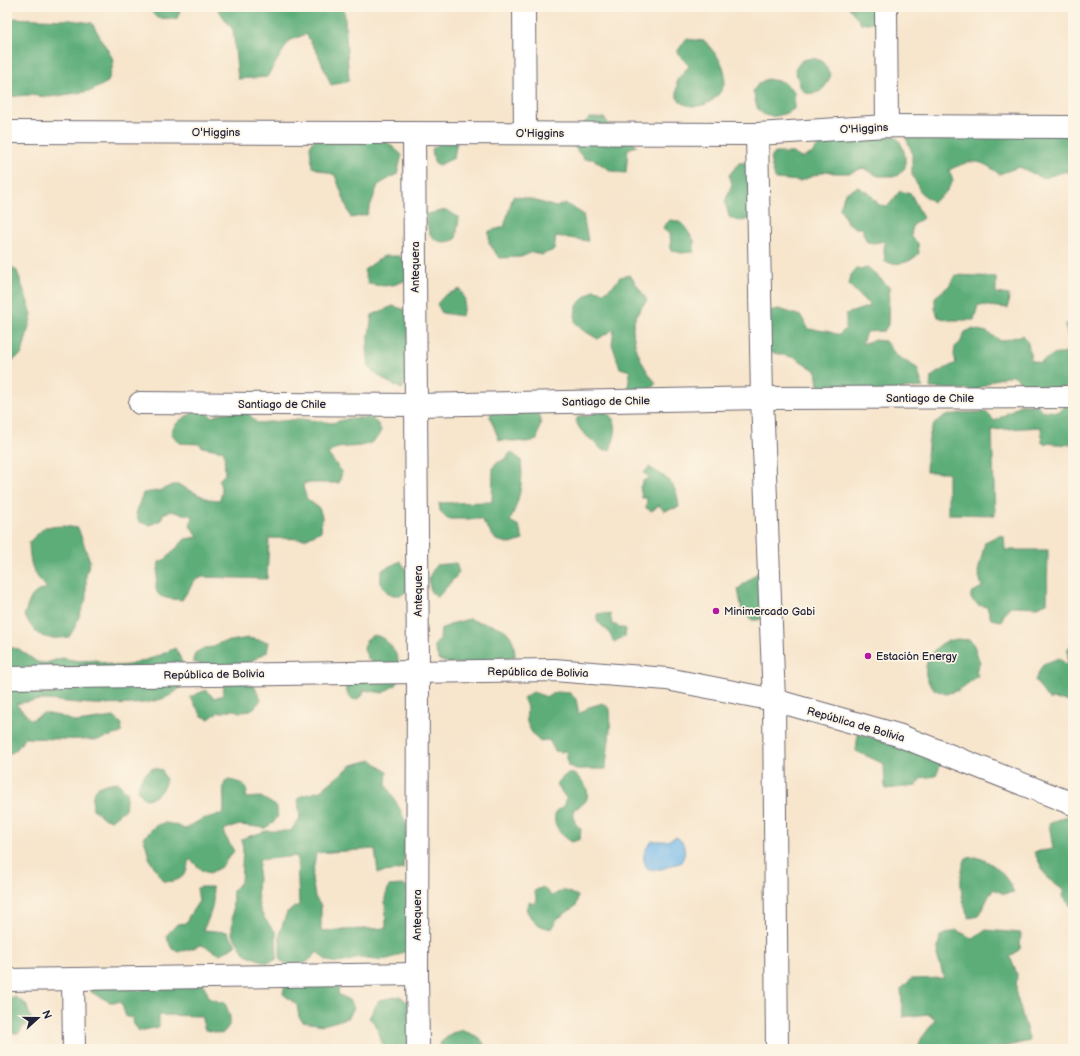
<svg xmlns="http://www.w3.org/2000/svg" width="1080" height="1056" font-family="'Balsamiq Sans',sans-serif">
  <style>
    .forest { fill: #5dad79; stroke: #40685a }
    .water { fill: #73b9ea; stroke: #4a6e92 }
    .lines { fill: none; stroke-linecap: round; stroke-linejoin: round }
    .minor-casing { stroke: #6d666e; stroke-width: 24 }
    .minor { stroke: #fff; stroke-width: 22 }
    .poi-dot { fill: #b5179e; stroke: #fcf5e5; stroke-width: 1.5 }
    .labels { text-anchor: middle; stroke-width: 3.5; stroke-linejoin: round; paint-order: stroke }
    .street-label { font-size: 11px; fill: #22223b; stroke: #fcf5e5 }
    .poi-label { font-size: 11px; fill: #22223b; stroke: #fcf5e5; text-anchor: start }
  </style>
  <rect width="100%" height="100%" fill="#fcf5e5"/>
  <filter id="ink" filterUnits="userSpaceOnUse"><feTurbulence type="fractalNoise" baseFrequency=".025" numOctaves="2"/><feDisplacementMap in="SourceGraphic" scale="8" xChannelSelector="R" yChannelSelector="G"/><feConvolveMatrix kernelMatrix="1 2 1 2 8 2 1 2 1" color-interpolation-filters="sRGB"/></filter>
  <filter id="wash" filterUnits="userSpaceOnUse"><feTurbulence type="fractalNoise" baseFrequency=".012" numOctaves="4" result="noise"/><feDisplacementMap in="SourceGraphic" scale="16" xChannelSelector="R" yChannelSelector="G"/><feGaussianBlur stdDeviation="0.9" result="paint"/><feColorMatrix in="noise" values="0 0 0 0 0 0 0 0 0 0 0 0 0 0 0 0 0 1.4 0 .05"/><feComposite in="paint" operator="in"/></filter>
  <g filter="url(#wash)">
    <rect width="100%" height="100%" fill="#f7e5cc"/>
    <g class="forest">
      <polygon points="148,7 181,7 177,19 157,18"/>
      <polygon points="216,7 344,7 349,81 331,85 318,54 306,34 289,41 267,77 238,79 233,30"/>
      <path d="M 849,7 L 900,7 C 891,20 875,22 861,24 Z"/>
      <polygon points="7,18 71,20 92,23 114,61 108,82 91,91 49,97 28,95 7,97"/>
      <path d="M 686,39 L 705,41 C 711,49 720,58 723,67 C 732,89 708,112 687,105 C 683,104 679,100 677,98 L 677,80 L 689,66 L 677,52 Z"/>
      <path d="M 813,58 L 822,61 L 831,75 C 824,89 822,95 805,93 L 800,86 L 795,69 L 802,60 Z"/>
      <path d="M 767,79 L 783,82 L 794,91 L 794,109 C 783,116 764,122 757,107 C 755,102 755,96 753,91 L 759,83 Z"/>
      <path d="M 589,118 L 604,118 L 618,135 L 630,139 L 637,146 L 628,149 L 626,173 C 608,172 607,168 593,159 L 584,159 L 572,144 L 579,128 Z"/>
      <path d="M 1073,121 L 1073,180 L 1071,179 L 1067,171 L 1043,178 L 1019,167 L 999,174 C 979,158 972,159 949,170 L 953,181 L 946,192 L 933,202 L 921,193 L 912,174 L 912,152 L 906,138 L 907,134 Z"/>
      <polygon points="320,131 387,142 402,155 397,174 378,185 367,215 351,218 335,175 312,167 310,146"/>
      <path d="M 839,132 L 892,133 C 903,143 906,152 905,168 L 897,176 L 878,176 L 863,168 L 850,173 L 834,173 L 826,171 L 800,181 L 775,179 L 770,159 L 775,153 L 793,153 L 801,158 L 811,154 L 820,144 L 831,143 Z"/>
      <polygon points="446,139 457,141 454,158 439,165 434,162 432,149"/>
      <path d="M 756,162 L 762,211 C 750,219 742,225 729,217 L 725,202 L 732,184 L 729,175 L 739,163 Z"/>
      <path d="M 858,187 L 869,193 L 879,205 L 888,206 L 900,191 L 911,194 L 923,218 L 913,225 L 911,236 L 918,243 L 919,253 C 910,264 898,265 885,262 L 884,250 L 885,241 L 874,243 L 867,242 L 863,233 L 863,228 L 855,228 L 847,222 L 840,208 L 845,193 Z"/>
      <polygon points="513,196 530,199 556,207 565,203 583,214 588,241 556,236 554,250 541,255 533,252 521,257 499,258 489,243 489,231 504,227"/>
      <path d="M 447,210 L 459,218 L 456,239 C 448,243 436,244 430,234 C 427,229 427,220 426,214 Z"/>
      <path d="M 670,220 C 686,221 685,230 694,240 L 694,252 L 681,253 L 671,250 L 670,232 L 665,231 L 663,227 Z"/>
      <path d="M 384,256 L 399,256 L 412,267 L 410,278 C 393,287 387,287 368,284 L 364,270 Z"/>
      <polygon points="7,263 17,271 32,314 22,354 7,364"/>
      <polygon points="869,268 889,287 888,325 884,331 866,332 862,344 873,340 885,341 897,356 917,368 923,387 825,397 818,385 816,371 796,358 757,349 767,311 779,309 801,316 808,329 827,331 839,335 846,328 846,314 870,306 849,285 851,275 856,269"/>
      <path d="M 630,275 L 647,300 C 641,308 633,318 633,328 C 633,348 644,369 656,383 L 651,389 L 635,394 L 628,387 L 630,371 L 620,368 L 612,344 L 614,329 L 598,339 L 581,329 L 575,322 C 575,302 579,302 594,290 L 605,292 L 615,284 L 620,277 Z"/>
      <polygon points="955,275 996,277 996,293 1009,295 1008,308 978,305 974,320 948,320 938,317 935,309 935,297 949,286"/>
      <polygon points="460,289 465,299 462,316 442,313 437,304 445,295"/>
      <polygon points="393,306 406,310 412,367 402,389 386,381 369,368 367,348 372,315"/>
      <polygon points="1073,320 1073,382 1070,380 1066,387 1027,389 1014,375 994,380 977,390 930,388 931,377 938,372 956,363 954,355 955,347 960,343 965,332 972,329 987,332 1001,341 1023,335 1028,343 1031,360 1040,363 1054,354 1062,354 1071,348 1065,325"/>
      <polygon points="496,398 534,401 541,420 537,440 526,442 499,440 490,417"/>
      <path d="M 1073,403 L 1073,445 L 1042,443 L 1041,427 L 992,430 L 995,515 L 948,514 L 948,472 L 926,472 C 929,418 930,413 986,412 L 995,421 L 1020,405 L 1038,405 L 1041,410 L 1058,412 L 1065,406 Z"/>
      <path d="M 203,409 L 212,417 L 222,413 L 247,412 L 257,423 L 303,419 L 332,423 L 350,418 L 371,418 L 378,424 L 381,430 C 374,450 355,445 338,448 C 335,448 331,452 328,454 L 342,472 L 339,483 L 304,483 L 303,487 L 307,499 L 319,508 L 322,516 L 321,531 L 305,539 L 269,538 L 267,579 L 203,577 L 195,580 L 182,600 C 148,598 156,591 159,562 L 166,559 L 185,539 L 198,537 L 190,526 L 193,516 L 170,511 L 163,514 L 161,520 L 150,525 L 139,522 L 136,514 L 143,493 L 158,491 L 173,485 L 179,485 L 208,499 L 220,500 L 222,491 L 219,480 L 225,474 L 224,451 L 202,447 L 200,444 L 179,443 L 171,433 C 176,419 190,414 203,409 Z"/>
      <path d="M 604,411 C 621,422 616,433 610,450 L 602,450 C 593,439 579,434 576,420 L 579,416 L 590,416 L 593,413 Z"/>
      <path d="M 511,452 L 521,460 C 524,482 519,501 510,521 L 519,526 L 523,540 L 511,544 L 496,540 L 481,519 L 447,519 L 440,511 L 439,503 L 492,502 L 493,469 L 495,464 L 505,459 Z"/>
      <path d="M 649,467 C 668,479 677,483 679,507 L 664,511 L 659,505 L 652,511 L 646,508 L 647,498 L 642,498 L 640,487 L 644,480 L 650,478 L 644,473 Z"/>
      <path d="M 63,526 L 78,528 L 90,561 L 86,575 L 86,599 L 75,627 L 69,637 C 43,641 37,637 24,615 C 31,599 29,593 47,588 C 31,571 30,565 29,542 L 45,527 Z"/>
      <polygon points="999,535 1004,536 1005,550 1048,550 1047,603 1037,607 1011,606 1004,613 1002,621 991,619 987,607 978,605 971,599 971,593 982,587 978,572 985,542"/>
      <path d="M 400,561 L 410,574 L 406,592 L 401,595 L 391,595 C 382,589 378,581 382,570 Z"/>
      <polygon points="456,563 459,573 437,598 431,592 428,579 436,565"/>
      <polygon points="758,572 763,618 758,620 752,620 742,611 738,589"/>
      <path d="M 603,613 L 610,614 L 612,624 L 626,629 L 625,636 L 614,642 C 612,638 610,634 607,630 C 601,624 596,624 597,614 Z"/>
      <path d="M 469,619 C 495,628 514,622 515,656 L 492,665 L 447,663 L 439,660 L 434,646 L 440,639 L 441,629 L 454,623 Z"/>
      <path d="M 373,635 C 386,636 397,651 399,664 C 399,670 398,677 398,683 L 383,693 L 364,690 L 363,695 L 356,700 C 347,698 347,693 345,685 L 373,662 L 368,659 L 364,649 L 366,640 Z"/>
      <path d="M 248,638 L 269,642 L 267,652 C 260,656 254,660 247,663 C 232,667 207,668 193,662 L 195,653 L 204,648 L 214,647 L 219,643 Z"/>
      <path d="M 957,639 L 970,640 C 976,646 976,654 980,662 L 976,671 L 978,676 L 959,690 L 946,694 C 941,692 934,690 932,687 C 918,672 929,650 945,642 C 949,640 954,640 957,639 Z"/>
      <polygon points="1073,643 1073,704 1063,700 1048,699 1035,680 1043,664 1059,658 1068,666 1068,648"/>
      <path d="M 7,647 L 19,649 L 37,662 L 46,663 L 62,658 L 79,661 L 95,660 L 116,666 L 129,665 L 156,657 L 175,648 C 221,723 82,703 46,700 C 36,700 25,702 16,704 L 31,720 L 44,713 L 60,716 L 76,722 L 114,717 L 122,724 L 121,733 L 98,740 L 24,738 C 20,747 16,751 7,755 Z"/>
      <path d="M 251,680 L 261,699 C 257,707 250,712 240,712 C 238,712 236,710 234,710 C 228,710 225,713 218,712 L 209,719 L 202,716 L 190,697 L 206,690 L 214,698 L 223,695 L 224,685 Z"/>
      <path d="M 533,692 L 547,697 L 556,692 L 570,693 L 576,699 L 579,714 L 589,707 L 603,703 L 610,709 C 612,729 607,749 606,769 L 577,769 L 568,766 L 566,750 L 562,752 L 555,751 L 549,740 L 539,741 C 534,735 529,730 527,722 C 525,710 530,711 523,698 Z"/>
      <polygon points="858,733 942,761 936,776 921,778 916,786 885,789 884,764 856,751"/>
      <path d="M 372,760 L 387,772 L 386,785 L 400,809 L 407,826 L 403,869 L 378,873 L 375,849 L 316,853 L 312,878 L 315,897 L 321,906 L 321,931 L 386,928 L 385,898 L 389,886 L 403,885 L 410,889 L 413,945 C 396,960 380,963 358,957 C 344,964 328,967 318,952 C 306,964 296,972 280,960 L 280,932 L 287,912 L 299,905 L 297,856 L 259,860 C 258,891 251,908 276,932 L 277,959 L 267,963 L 245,954 L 232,934 L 233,890 L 241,882 L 243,849 L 241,839 L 266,831 L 291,831 L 296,823 L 300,820 L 298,799 L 301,796 L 320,791 L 352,765 Z"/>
      <path d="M 153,768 L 162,770 L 166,780 C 162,791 157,799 145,799 L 138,791 C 139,779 143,774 153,768 Z"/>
      <path d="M 571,773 C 581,776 594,793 584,803 C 581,806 576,808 573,810 L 575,823 L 581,829 L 580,839 L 572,842 C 562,837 549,822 557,811 C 559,809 563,807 565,805 L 566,798 L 556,784 L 564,776 Z"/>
      <path d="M 229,780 L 242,783 L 247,790 L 246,798 L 261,797 L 276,806 L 278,816 L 273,823 L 265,828 L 240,825 L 225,829 L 224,834 L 234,851 L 221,867 L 210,873 L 202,871 L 191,860 L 188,861 C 188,877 178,883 163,881 L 150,860 L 144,838 C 158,820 165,820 185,829 L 202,819 L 223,814 C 226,803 221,793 225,782 Z"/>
      <path d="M 117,782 L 127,792 L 125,809 L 111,820 L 105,819 L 93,809 C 90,787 98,785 117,782 Z"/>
      <polygon points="1073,816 1073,909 1063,897 1063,890 1047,878 1034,852 1053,849 1049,824 1063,817"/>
      <path d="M 976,857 C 994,862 1006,875 1014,892 L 1004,894 L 993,889 C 987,898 984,907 979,916 L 969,918 C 961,900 957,876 966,858 Z"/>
      <path d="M 201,887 L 212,887 C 216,901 210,917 203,930 L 227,932 L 236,944 L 227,951 L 219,954 L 202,945 C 191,948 183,954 172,949 L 166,936 L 177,924 L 186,923 L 189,916 L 199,901 L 197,888 Z"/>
      <path d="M 543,887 L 552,896 L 563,890 L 578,896 L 576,906 L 557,919 L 552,929 C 539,927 531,921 526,909 L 529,902 L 534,904 L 537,900 L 534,891 Z"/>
      <polygon points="986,930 1021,933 1020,949 1010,957 1017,974 1016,994 1030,1041 994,1049 918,1049 921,1039 935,1020 928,1014 903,1017 901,989 911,979 944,978 937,955 940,936 957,930 973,939"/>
      <path d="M 110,967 C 127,967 130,978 139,991 L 151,986 L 201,979 L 210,999 L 225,1003 C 231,1018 234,1022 222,1034 L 205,1030 L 201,1016 L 159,1015 L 159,1027 L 139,1031 L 133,1023 L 133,1018 L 126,1017 L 121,1002 L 110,1002 L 91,992 L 97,973 Z"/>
      <polygon points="285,982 340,983 338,994 349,1000 354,1008 348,1018 323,1025 303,1022 299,1017 297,1005 283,994"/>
      <polygon points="400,996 411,1005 414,1049 384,1049 376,1025 369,1018 379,1000"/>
      <polygon points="15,997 26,1004 32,1022 23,1027 19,1033 7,1033 7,998"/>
      <polygon points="463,1030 480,1038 486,1047 486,1049 442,1049 440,1043 452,1033"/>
    </g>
    <path class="water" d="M 676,837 C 686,842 687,855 680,863 C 669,865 657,874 647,868 C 641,857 644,850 652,841 L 667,841 Z"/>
  </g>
  <g filter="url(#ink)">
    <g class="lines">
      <defs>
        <g id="minor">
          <polyline points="524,7 525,133"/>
          <polyline points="886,7 887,126"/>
          <polyline points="7,132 757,134 887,126 1073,127"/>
          <polyline points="414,133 418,671 417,974 418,1049"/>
          <polyline points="757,134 762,398 774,700 777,1049"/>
          <polyline points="140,403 416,405 762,398 1073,397"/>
          <polyline points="7,678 554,670 667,679 774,700 898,735 1073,804"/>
          <polyline points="73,979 74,1049"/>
          <polyline points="7,980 417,974"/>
        </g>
      </defs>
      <use href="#minor" class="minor-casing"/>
      <use href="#minor" class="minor"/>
    </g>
  </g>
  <g class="poi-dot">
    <circle cx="716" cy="611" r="4"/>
    <circle cx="868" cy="656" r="4"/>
  </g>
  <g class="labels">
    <g class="street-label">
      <text transform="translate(864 128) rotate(-3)" y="4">O'Higgins</text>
      <text x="216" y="136">O'Higgins</text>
      <text x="540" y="137">O'Higgins</text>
      <text transform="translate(415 267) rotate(-90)" y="4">Antequera</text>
      <text x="930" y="402">Santiago de Chile</text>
      <text transform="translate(606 401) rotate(-1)" y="4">Santiago de Chile</text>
      <text x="282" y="408">Santiago de Chile</text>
      <text transform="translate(418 591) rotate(-90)" y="4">Antequera</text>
      <text transform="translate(538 672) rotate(1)" y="4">República de Bolivia</text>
      <text transform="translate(214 674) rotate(-1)" y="4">República de Bolivia</text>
      <text transform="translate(856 724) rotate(16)" y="4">República de Bolivia</text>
      <text transform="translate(417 915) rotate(-90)" y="4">Antequera</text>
    </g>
    <g class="poi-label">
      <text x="724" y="615">Minimercado Gabi</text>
      <text x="876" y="660">Estación Energy</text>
    </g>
  </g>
  <rect width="1080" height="1056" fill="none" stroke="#fcf5e5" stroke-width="24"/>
  <g transform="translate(38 1018) rotate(69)" stroke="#fcf5e5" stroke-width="3" paint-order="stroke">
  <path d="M0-3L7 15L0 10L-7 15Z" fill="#22223b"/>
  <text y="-6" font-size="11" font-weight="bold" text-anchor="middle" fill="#22223b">N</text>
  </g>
</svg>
